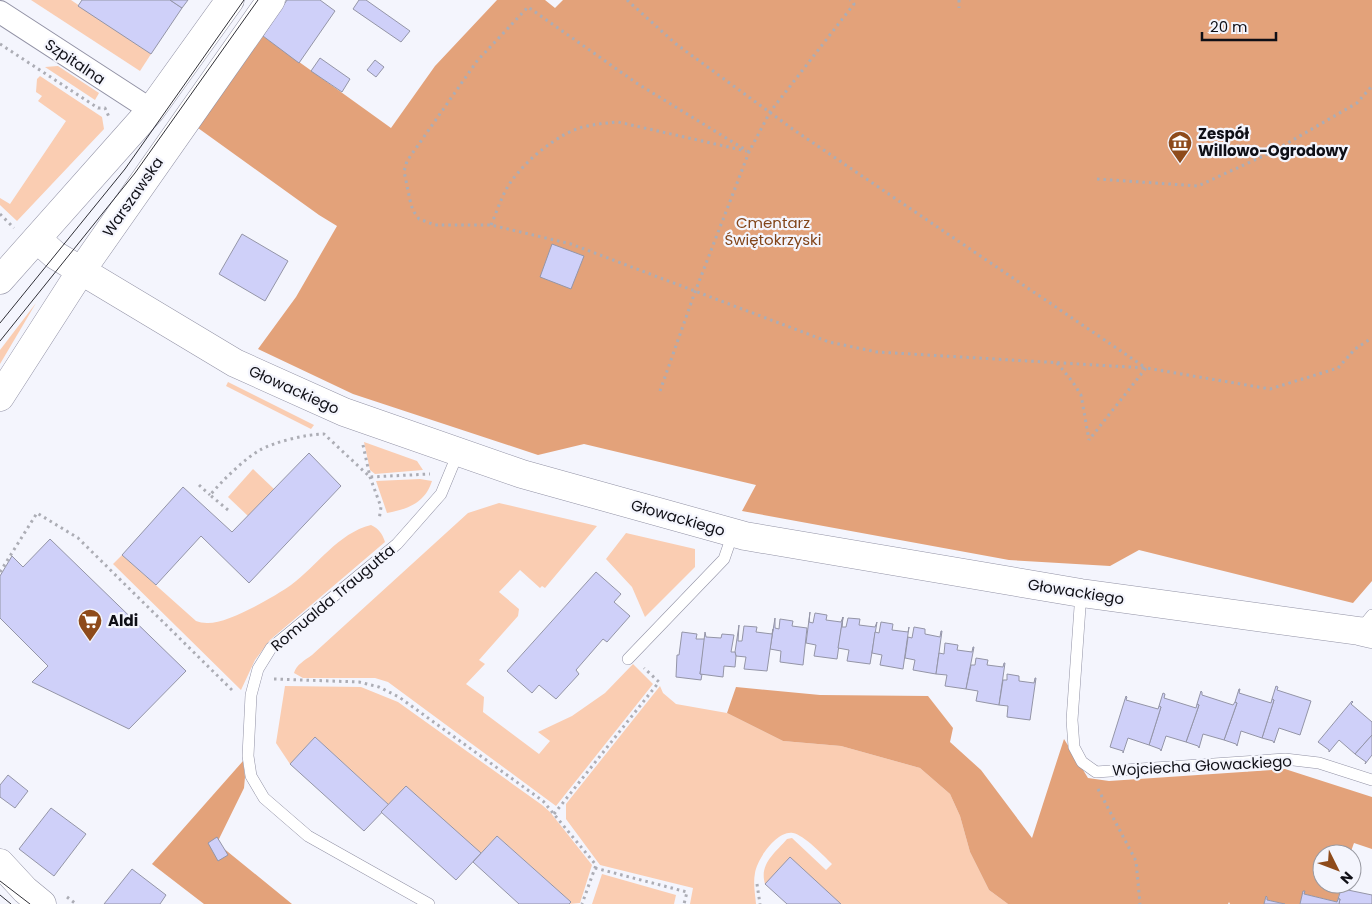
<svg xmlns="http://www.w3.org/2000/svg" width="1372" height="904" font-family="Poppins,sans-serif">
  <style>
    .green { fill: #facdb2 }
    .forest { fill: #e3a27a }
    .building { fill: #cfd0f9; stroke: #9495a7 }
    .lines { fill: none; stroke-linecap: round; stroke-linejoin: round }
    .service-casing { stroke: #9292a5; stroke-width: 12 }
    .minor-casing { stroke: #9292a5; stroke-width: 24 }
    .tertiary-casing { stroke: #9292a5; stroke-width: 29 }
    .secondary-casing { stroke: #9292a5; stroke-width: 29 }
    .primary-casing { stroke: #9292a5; stroke-width: 29 }
    .path { stroke: #acadb5; stroke-width: 3; stroke-dasharray: 2.5 4; stroke-linecap: butt }
    .service { stroke: #fff; stroke-width: 11 }
    .minor { stroke: #fff; stroke-width: 22 }
    .tertiary { stroke: #fff; stroke-width: 28 }
    .secondary { stroke: #fff; stroke-width: 28 }
    .primary { stroke: #fff; stroke-width: 28 }
    .tram { stroke: #2f2f36; stroke-width: 1 }
    .labels { text-anchor: middle; stroke-width: 4.5; stroke-linejoin: round; paint-order: stroke }
    .street-label { font-size: 15px; fill: #0f0f16; stroke: #f4f5fd }
    .poi-label { font-size: 15px; font-weight: bold; fill: #0f0f16; stroke: #f4f5fd; text-anchor: start }
    .park-label { font-size: 15px; fill: #82451a; stroke: #f4f5fd }
  </style>
  <rect width="100%" height="100%" fill="#f4f5fd"/>
  <g class="green">
    <polygon points="31,0 71,0 151,54 140,71"/>
    <polygon points="58,66 99,93 95,100 45,67"/>
    <polygon points="40,76 102,117 104,129 17,221 0,205 0,198 10,204 66,121 38,101 42,96 36,92 37,79"/>
    <polygon points="36,303 0,364 0,350"/>
    <polygon points="228,382 314,425 311,429 226,386"/>
    <polygon points="364,442 417,461 423,470 375,474 370,470"/>
    <polygon points="253,469 274,489 248,516 228,497"/>
    <path d="M 420,479 L 432,481 C 425,503 408,509 387,513 L 376,481 Z"/>
    <path d="M 499,503 L 597,526 L 545,588 L 542,586 L 540,588 L 520,570 L 499,592 L 519,609 L 518,616 L 479,660 L 485,664 L 466,684 L 484,697 L 483,712 L 539,754 L 550,741 L 538,732 L 572,716 L 605,693 L 633,664 L 653,684 L 556,806 L 388,682 L 375,678 L 303,678 L 294,673 C 296,665 305,660 312,655 L 468,513 Z"/>
    <path d="M 371,525 C 379,529 382,533 385,542 L 270,640 L 255,660 L 241,690 L 113,564 L 122,555 L 196,621 C 199,622 203,623 207,623 C 227,624 274,597 291,585 C 317,566 338,533 371,525 Z"/>
    <polygon points="626,533 695,549 695,567 645,617 632,587 606,559"/>
    <polygon points="285,686 361,687 398,702 542,805 550,812 592,865 580,903 569,904 571,902 497,836 481,853 389,805 315,737 290,764 276,743"/>
    <path d="M 660,686 L 663,693 L 676,704 L 727,713 L 783,741 L 841,746 L 920,768 L 950,794 L 960,816 L 970,852 L 989,890 L 1008,904 L 841,904 L 765,884 C 759,864 775,853 787,839 L 792,838 L 826,870 L 832,864 C 824,856 804,835 793,833 C 777,830 757,859 755,873 C 753,883 755,893 756,904 L 690,904 L 693,888 L 600,865 L 566,819 L 566,804 Z"/>
    <polygon points="602,874 676,895 674,904 592,904"/>
  </g>
  <g class="forest">
    <polygon points="497,0 545,0 555,8 563,0 1372,0 1372,581 1353,603 1139,550 1110,566 1009,560 742,511 756,485 584,444 538,455 353,394 258,349 296,297 337,226 319,215 198,128 263,36 391,128 435,66"/>
    <polygon points="736,687 820,695 928,696 953,728 950,742 981,770 1032,838 1064,739 1088,778 1109,781 1285,769 1372,797 1372,849 1354,843 1350,854 1322,854 1322,884 1342,884 1337,902 1304,894 1304,891 1300,904 1285,904 1267,900 1266,896 1264,904 1230,904 1229,902 1228,904 1008,904 989,890 970,852 960,816 950,794 920,768 841,746 783,741 727,713"/>
    <polygon points="243,761 245,777 244,788 217,843 292,904 204,904 152,864"/>
  </g>
  <g class="building">
    <polygon points="82,0 170,0 182,8 151,54 78,6"/>
    <polygon points="170,0 188,0 182,8"/>
    <polygon points="287,0 320,0 335,11 299,63 263,36"/>
    <polygon points="359,0 366,0 410,31 401,42 353,9"/>
    <polygon points="320,58 350,79 342,92 311,71"/>
    <polygon points="375,60 384,67 376,77 367,70"/>
    <polygon points="242,234 288,261 265,301 219,274"/>
    <polygon points="552,244 584,256 571,289 540,277"/>
    <polygon points="309,453 341,486 249,583 201,536 156,585 122,555 183,487 232,532"/>
    <polygon points="50,539 186,671 129,729 32,682 48,666 0,618 0,576 12,556 23,567"/>
    <polygon points="596,572 621,594 614,602 630,616 607,642 603,639 576,670 579,674 556,699 539,685 532,693 507,671"/>
    <polygon points="810,612 809,622 813,623 815,613 827,615 826,620 841,622 843,617 837,659 814,656 816,645 806,643"/>
    <polygon points="843,617 842,627 846,627 848,618 860,619 859,625 875,627 877,622 870,664 847,661 849,650 838,648"/>
    <polygon points="775,618 775,628 779,629 780,619 793,621 792,626 807,628 803,665 780,662 781,651 770,649"/>
    <polygon points="881,622 893,624 892,630 908,632 909,627 903,669 880,665 882,655 872,653 875,632 879,633"/>
    <polygon points="739,625 738,641 742,641 744,626 757,627 756,632 772,634 773,629 767,671 744,669 746,657 736,656 735,652"/>
    <polygon points="914,627 925,629 925,634 940,637 941,631 942,631 936,674 913,670 915,660 905,658 908,637 912,638"/>
    <polygon points="682,632 697,634 696,639 705,639 700,674 702,674 701,680 676,677 677,655 679,655"/>
    <polygon points="705,632 706,637 721,638 722,634 734,635 731,652 735,652 736,656 735,667 724,666 723,677 700,674"/>
    <polygon points="945,643 958,645 957,650 972,652 973,647 974,647 966,689 945,686 947,675 936,674 939,653 944,654"/>
    <polygon points="976,658 988,660 987,665 1003,667 1004,663 1005,663 999,705 976,701 978,691 966,689 971,665 975,665"/>
    <polygon points="1007,674 1019,676 1019,681 1034,683 1035,678 1036,678 1030,720 1007,717 1008,706 999,705 1003,680 1007,680"/>
    <polygon points="1276,686 1278,687 1277,690 1311,701 1300,735 1279,728 1274,743 1273,741 1262,738 1274,700 1272,699"/>
    <polygon points="1239,689 1240,689 1239,693 1271,703 1272,699 1274,700 1262,738 1241,731 1237,746 1236,744 1224,740 1237,703 1235,702"/>
    <polygon points="1201,691 1202,692 1202,695 1233,705 1235,702 1237,703 1224,740 1203,734 1199,748 1198,746 1186,742 1199,705 1197,704"/>
    <polygon points="1163,693 1165,694 1164,698 1196,708 1197,704 1199,705 1186,742 1166,736 1161,751 1160,749 1149,745 1161,707 1159,706"/>
    <polygon points="1126,696 1127,697 1126,700 1158,709 1159,706 1161,707 1149,745 1128,738 1123,753 1123,751 1110,747"/>
    <polygon points="1352,701 1353,702 1351,704 1372,722 1372,735 1355,754 1339,740 1329,752 1329,750 1318,742"/>
    <polygon points="1372,735 1372,755 1365,764 1366,762 1355,754"/>
    <polygon points="315,737 389,805 364,831 290,764"/>
    <polygon points="8,775 28,791 15,808 0,797 0,785"/>
    <polygon points="406,786 481,853 456,880 381,812"/>
    <polygon points="51,808 86,834 54,876 19,849"/>
    <polygon points="497,836 571,902 569,904 519,904 473,862"/>
    <polygon points="217,837 228,855 218,861 208,843"/>
    <polygon points="790,857 841,904 787,904 765,884"/>
    <polygon points="132,869 166,895 160,904 104,904"/>
    <polygon points="1342,886 1344,886 1343,889 1372,895 1372,904 1339,904 1340,899 1338,899"/>
    <polygon points="1303,891 1305,891 1304,894 1337,902 1338,899 1340,899 1339,904 1300,904"/>
    <polygon points="1266,896 1267,897 1267,900 1285,904 1264,904"/>
  </g>
  <g class="lines">
    <defs>
      <g id="service">
        <polyline points="1081,593 1072,720 1074,747 1082,762 1096,772 1285,759 1319,763 1372,780"/>
        <polyline points="1359,631 1372,615"/>
        <polyline points="628,659 724,559 733,533"/>
        <polyline points="429,904 308,836 264,798 251,776 248,756 251,695 258,669 271,648 397,544 441,494 458,453"/>
      </g>
      <polyline id="minor" points="0,12 151,110"/>
      <polyline id="tertiary" points="37,239 55,255 235,363 344,412 522,474 745,536 1081,593 1359,631 1372,634"/>
      <g id="secondary">
        <polyline points="0,280 151,110 230,0"/>
        <polyline points="0,397 81,271 271,0"/>
      </g>
      <polyline id="primary" points="0,863 25,890 42,904"/>
    </defs>
    <use href="#service" class="service-casing"/>
    <use href="#minor" class="minor-casing"/>
    <use href="#tertiary" class="tertiary-casing"/>
    <use href="#secondary" class="secondary-casing"/>
    <use href="#primary" class="primary-casing"/>
    <g class="path">
      <polyline points="627,0 676,44 794,130 1146,368 1089,440"/>
      <polyline points="959,0 959,8"/>
      <polyline points="0,44 98,108 105,108 109,117"/>
      <polyline points="749,152 638,84 528,7 477,61 407,161 404,171 411,205 414,212 419,219 435,225 491,225 571,244 829,342 877,352 1146,368 1270,389 1338,368 1355,349 1372,338"/>
      <polyline points="1097,179 1198,186 1272,152 1357,103 1372,86"/>
      <polyline points="0,214 14,228"/>
      <path d="M 491,225 C 497,211 502,195 510,183 C 525,161 557,134 583,127 C 595,124 606,123 618,122 L 746,151"/>
      <polyline points="1057,363 1072,381 1081,395 1089,440"/>
      <polyline points="660,391 695,292 749,152 770,112 854,4 850,0"/>
      <polyline points="363,445 370,477 381,507 379,520"/>
      <polyline points="199,485 210,495"/>
      <path d="M 228,510 L 210,495 C 222,481 244,459 260,450 C 274,442 307,434 324,434 L 370,477 L 430,474"/>
      <polyline points="0,572 37,513 78,538 234,692"/>
      <polyline points="274,679 359,682 379,687 399,697 543,801 596,865 582,904"/>
      <polyline points="1098,789 1136,861 1140,904"/>
      <polyline points="554,814 659,682 644,668"/>
      <polyline points="595,868 687,892 684,904"/>
      <polyline points="757,884 760,904"/>
      <polyline points="67,897 76,904"/>
    </g>
    <use href="#service" class="service"/>
    <use href="#minor" class="minor"/>
    <use href="#tertiary" class="tertiary"/>
    <use href="#secondary" class="secondary"/>
    <use href="#primary" class="primary"/>
    <g class="tram">
      <polyline points="0,323 125,169 244,0"/>
      <polyline points="0,341 135,173 258,0"/>
      <polyline points="0,881 30,904"/>
      <polyline points="0,895 11,904"/>
    </g>
  </g>
  <defs>
    <symbol id="museum-pin" viewBox="-11 -11 22 30"><path d="M0 17L-7.5 6A9.5 9.5 0 1 1 7.5 6Z" fill="#8e4b1b" stroke="#f4f5fd"/><path d="M0-6L6-3V-2H-6V-3ZM-5-1h2V3h-2ZM-1-1h2V3h-2ZM3-1h2V3H3ZM-6 4H6V6H-6Z" fill="#fff"/></symbol>
    <symbol id="supermarket-pin" viewBox="-11 -11 22 30"><path d="M0 17L-7.5 6A9.5 9.5 0 1 1 7.5 6Z" fill="#8e4b1b" stroke="#f4f5fd"/><path d="M-6-5.5h2.5l.6 2H6L4.5 2H-2.5L-4.4-4H-6ZM-1.5 3.2a1.3 1.3 0 1 0 .1 0ZM3 3.2a1.3 1.3 0 1 0 .1 0Z" fill="#fff"/></symbol>
  </defs>
  <g fill-rule="evenodd">
    <use href="#museum-pin" x="1166" y="129" width="28" height="38"/>
    <use href="#supermarket-pin" x="76" y="607" width="28" height="38"/>
  </g>
  <g class="labels">
    <g class="street-label">
      <text transform="translate(75 62) rotate(34)" y="5">Szpitalna</text>
      <text transform="translate(133 197) rotate(-55)" y="5">Warszawska</text>
      <text transform="translate(294 390) rotate(24)" y="5">Głowackiego</text>
      <text transform="translate(678 518) rotate(16)" y="5">Głowackiego</text>
      <text transform="translate(1076 592) rotate(9)" y="5">Głowackiego</text>
      <text transform="translate(333 598) rotate(-40)" y="5">Romualda Traugutta</text>
      <text transform="translate(1202 766) rotate(-3)" y="5">Wojciecha Głowackiego</text>
    </g>
    <g class="poi-label">
      <text x="1198" y="139">Zespół<tspan x="1198" dy="17">Willowo-Ogrodowy</tspan></text>
      <text x="108" y="626">Aldi</text>
    </g>
    <g class="park-label">
      <text x="773" y="228">Cmentarz<tspan x="773" dy="17">Świętokrzyski</tspan></text>
    </g>
  </g>
  <g transform="translate(1337 869) rotate(132)"><circle r="24" fill="#f4f5fd" stroke="#9899a1"/>
  <path d="M0-4L9 19L0 12L-9 19Z" fill="#8e4b1b"/>
  <text y="-8" font-size="14" font-weight="bold" text-anchor="middle" fill="#0f0f16">N</text>
  </g>
  <path d="M1202 32v8h74v-8" fill="none" stroke="#0f0f16" stroke-width="2.5"/>
  <text x="1210" y="32" font-size="15" fill="#0f0f16" stroke="#f4f5fd" stroke-width="4" paint-order="stroke">20 m</text>
</svg>
